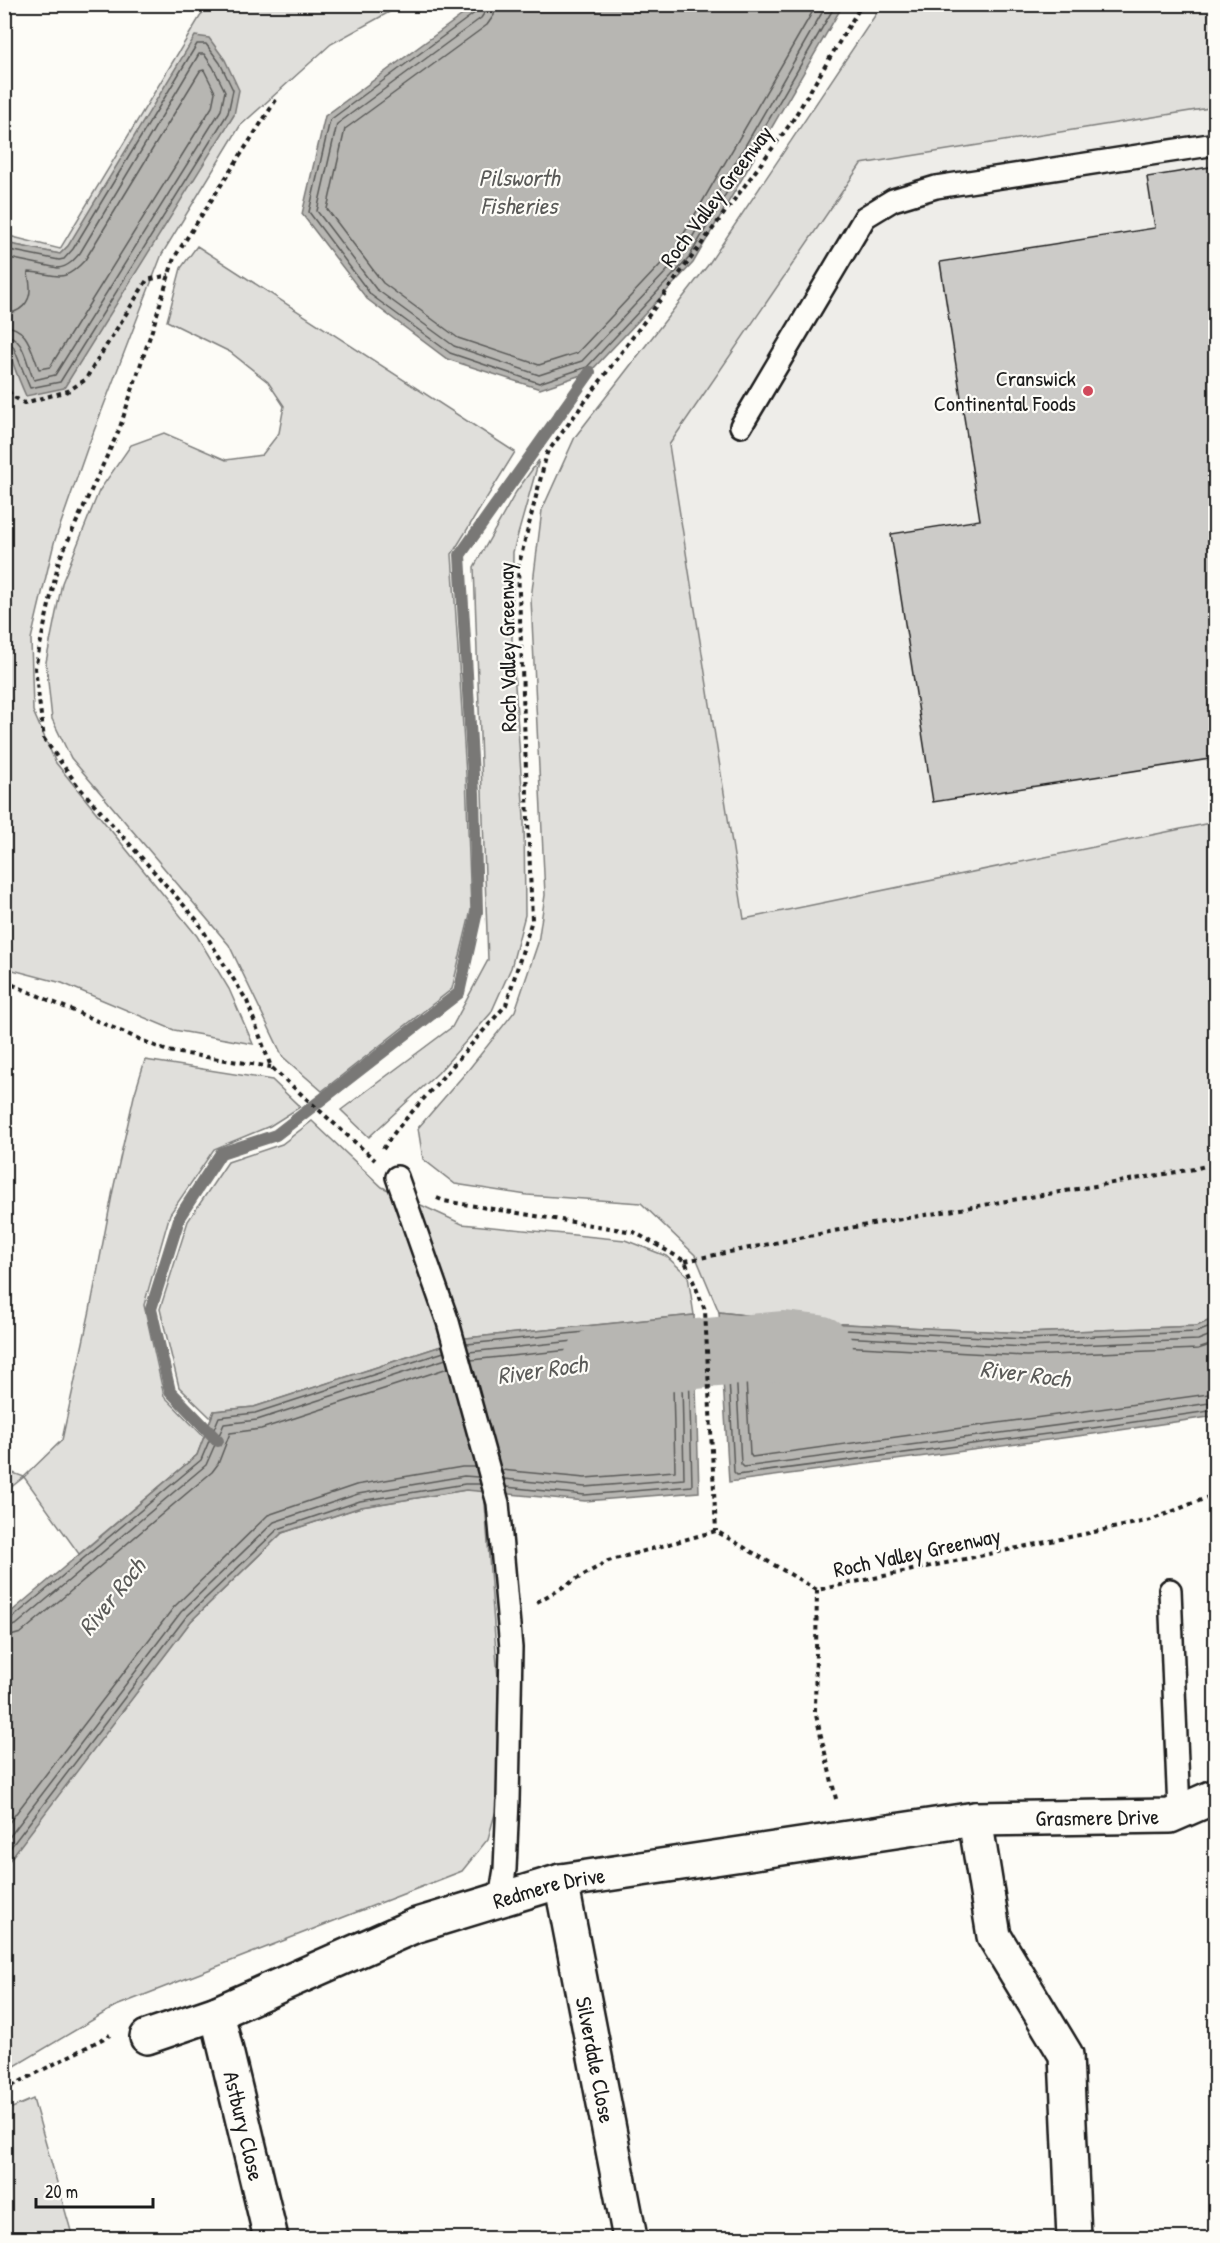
<svg xmlns="http://www.w3.org/2000/svg" width="1220" height="2243" font-family="'Patrick Hand',sans-serif">
  <style>
    .built { fill: #eeede9 }
    .green { fill: #e0dfdb; stroke: #7e7e7c; stroke-width: 1.5 }
    .water { fill: #b7b6b2; stroke: #797876; stroke-width: 1.5 }
    .lines { fill: none; stroke-linecap: round; stroke-linejoin: round }
    .shore { stroke: #5a5a58; stroke-width: 1.5 }
    .stream { stroke: #797876; stroke-width: 12 }
    .river { stroke: #b7b6b2; stroke-width: 70 }
    .building { fill: #cccbc8; stroke: #1c1c1c; stroke-width: 1.5 }
    .lane-casing { stroke: #1c1c1c; stroke-width: 26 }
    .street-casing { stroke: #1c1c1c; stroke-width: 38 }
    .path { stroke: #1c1c1c; stroke-width: 4; stroke-dasharray: 4.5 4.5; stroke-linecap: butt }
    .lane { stroke: #fdfcf7; stroke-width: 21 }
    .street { stroke: #fdfcf7; stroke-width: 33 }
    .poi-dot { fill: #d1495b; stroke: #fdfcf7; stroke-width: 2 }
    .labels { text-anchor: middle; stroke-width: 4.5; stroke-linejoin: round; paint-order: stroke }
    .street-label { font-size: 22px; fill: #1c1c1c; stroke: #fdfcf7 }
    .poi-label { font-size: 22px; fill: #1c1c1c; stroke: #fdfcf7; text-anchor: end }
    .water-label { font-size: 24px; font-style: italic; fill: #5a5a58; stroke: #fdfcf7 }
  </style>
  <rect width="100%" height="100%" fill="#fdfcf7"/>
  <filter id="ink" filterUnits="userSpaceOnUse"><feTurbulence type="fractalNoise" baseFrequency=".0167" numOctaves="2"/><feDisplacementMap in="SourceGraphic" scale="12" xChannelSelector="R" yChannelSelector="G"/><feConvolveMatrix kernelMatrix="1 2 1 2 8 2 1 2 1" color-interpolation-filters="sRGB"/></filter>
  <g filter="url(#ink)">
    <polygon class="built" points="1215,107 1215,822 743,920 669,445 861,164"/>
    <g class="green">
      <polygon points="1202,4 1215,10 1215,107 861,164 669,445 744,919 1215,822 1215,1318 1197,1326 1026,1333 805,1322 719,1312 695,1255 641,1203 527,1195 455,1184 423,1159 418,1128 469,1069 515,1011 538,943 545,895 531,599 542,510 575,437 708,265 882,5"/>
      <polygon points="207,5 402,5 331,44 240,126 162,254 87,449 54,543 31,639 33,711 56,763 197,936 229,989 253,1044 174,1030 62,983 5,968 4,321 7,347 195,175 234,115 68,246 60,254 5,243 5,235 60,249"/>
      <polygon points="197,246 515,452 452,554 466,775 471,910 452,989 322,1091 283,1057 229,945 71,758 52,719 46,662 62,583 99,491 131,445 164,433 226,460 262,455 279,433 284,406 268,382 230,352 167,321 181,268"/>
      <polygon points="539,460 513,552 512,641 524,817 525,915 511,968 491,1013 438,1073 369,1137 341,1110 452,1027 488,960 474,567 516,492"/>
      <polygon points="145,1060 272,1080 300,1107 270,1126 214,1149 170,1214 144,1305 164,1396 204,1437 197,1455 79,1554 24,1477 5,1492 5,1470 24,1477 62,1440 90,1310 113,1190 134,1096"/>
      <polygon points="312,1121 382,1187 462,1224 625,1240 666,1256 688,1276 694,1315 466,1338 254,1407 214,1411 211,1418 179,1387 160,1309 188,1221 228,1162 282,1144"/>
      <polygon points="466,1490 484,1490 499,1692 498,1803 488,1839 462,1871 116,2006 5,2072 4,1866 191,1621 282,1533 361,1507"/>
      <polygon points="33,2099 73,2238 5,2238 5,2111"/>
    </g>
    <g class="water">
      <polygon points="476,5 843,5 693,263 590,372 540,389 447,359 367,299 302,214 325,116"/>
      <path d="M 195,36 L 209,38 L 225,60 L 239,90 L 234,115 L 64,388 L 26,396 C 7,353 2,334 8,287 L 5,283 L 5,243 L 60,254 L 68,246 Z"/>
      <polygon points="719,1312 805,1322 1026,1333 1197,1326 1215,1318 1215,1416 1093,1434 729,1482"/>
      <polygon points="694,1315 699,1492 585,1501 466,1490 361,1507 282,1533 191,1621 5,1866 5,1617 197,1455 214,1411 254,1407 466,1338"/>
    </g>
    <g class="lines">
      <g class="shore">
        <polyline points="479,4 476,12 330,120 309,212 371,295 450,353 539,383 587,367 688,259 836,4"/>
        <polyline points="487,4 485,12 481,18 337,124 317,211 376,289 454,346 539,375 582,361 682,255 827,4"/>
        <polyline points="496,4 494,15 487,25 345,129 327,209 383,283 458,338 539,365 577,353 675,249 817,4"/>
        <polyline points="4,249 59,260 64,259 73,249 197,44 206,44 220,63 233,90 228,113 60,382 30,388 13,346 4,342"/>
        <path d="M 4,257 L 58,268 C 68,267 74,260 80,253 L 199,54 L 204,54 L 213,67 L 225,91 L 221,110 L 55,375 L 34,380 C 26,365 25,336 4,335"/>
        <path d="M 4,314 C 20,313 31,303 30,287 C 30,281 28,277 28,272 C 57,273 61,286 85,260 L 200,71 L 204,70 L 215,92 L 212,107 L 50,367 L 39,369 C 31,351 29,327 4,326"/>
        <polyline points="1216,1325 1197,1332 1026,1339 805,1328 729,1319 726,1322 734,1472 737,1475 1093,1428 1216,1410"/>
        <polyline points="1216,1333 1198,1340 1026,1347 805,1335 737,1328 734,1331 741,1464 744,1467 1091,1421 1216,1402"/>
        <polyline points="1216,1343 1198,1349 1026,1356 804,1344 747,1338 744,1341 750,1454 752,1457 1216,1393"/>
        <polyline points="467,1344 685,1322 688,1324 692,1486 585,1495 506,1487"/>
        <polyline points="469,1352 678,1330 681,1332 684,1479 585,1487 504,1479"/>
        <polyline points="471,1360 669,1340 672,1342 675,1471 585,1478 501,1470"/>
        <polyline points="4,1621 11,1619 201,1460 219,1417 255,1413 444,1352"/>
        <polyline points="4,1629 16,1625 206,1465 224,1424 257,1420 446,1359"/>
        <polyline points="4,1638 21,1633 212,1472 218,1464 230,1433 261,1429 448,1368"/>
        <polyline points="4,1829 174,1607 268,1515 356,1485 462,1467 476,1467"/>
        <polyline points="4,1844 181,1612 274,1522 358,1494 464,1476 478,1477"/>
        <polyline points="4,1856 186,1617 278,1529 360,1501 465,1484 480,1484"/>
      </g>
      <polyline class="stream" points="218,1441 170,1391 151,1309 180,1216 221,1153 276,1135 459,993 477,912 474,793 460,555 590,372"/>
      <polyline class="river" points="598,1363 783,1346 818,1350"/>
    </g>
    <polygon class="building" points="1216,166 1216,758 933,802 891,534 980,520 940,262 1155,228 1147,177"/>
    <g class="lines">
      <defs>
        <g id="lane">
          <polyline points="741,426 865,217 893,200 936,187 1216,144"/>
          <polyline points="397,1177 448,1322 498,1503 511,1648 508,1800 505,1869 500,1899"/>
          <polyline points="1170,1590 1179,1812"/>
        </g>
        <g id="street">
          <polyline points="975,1819 994,1936 1066,2055 1074,2238"/>
          <path id="s1" d="M 561,1881 L 630,2238"/>
          <path id="s2" d="M 217,2013 L 271,2238"/>
          <path id="s3" d="M 147,2037 L 217,2013 L 414,1926 L 561,1881 L 975,1819 L 1170,1816 L 1216,1796"/>
        </g>
      </defs>
      <use href="#lane" class="lane-casing"/>
      <use href="#street" class="street-casing"/>
      <g class="path">
        <polyline points="276,100 174,258 154,324 119,430 59,560 35,668 44,739 78,786 196,919 247,1001 271,1067 375,1160"/>
        <polyline points="4,383 12,396 24,403 68,391 85,380 147,280 169,275"/>
        <polyline points="4,981 167,1051 271,1067"/>
        <polyline points="383,1149 397,1129 506,1005 532,920 518,568 547,453 791,123 862,4"/>
        <polyline points="437,1198 444,1201 634,1232 685,1261 705,1310 716,1531"/>
        <polyline points="685,1261 849,1228 1194,1169 1216,1163"/>
        <polyline points="817,1590 815,1711 837,1803"/>
        <polyline points="537,1602 608,1561 716,1531 817,1590 1151,1520 1216,1494"/>
        <polyline points="4,2090 110,2035"/>
      </g>
      <use href="#lane" class="lane"/>
      <use href="#street" class="street"/>
    </g>
  </g>
  <circle class="poi-dot" cx="1088" cy="391" r="6"/>
  <g class="labels">
    <g class="street-label">
      <text transform="translate(716 196) rotate(-53)" y="8">Roch Valley Greenway</text>
      <text transform="translate(507 647) rotate(-91)" y="8">Roch Valley Greenway</text>
      <text transform="translate(917 1552) rotate(-12)" y="8">Roch Valley Greenway</text>
      <text dy="8" stroke="none"><textPath href="#s3" startOffset="984">Grasmere Drive</textPath></text>
      <text dy="8" stroke="none"><textPath href="#s3" startOffset="430">Redmere Drive</textPath></text>
      <text dy="8" stroke="none"><textPath href="#s1" startOffset="182">Silverdale Close</textPath></text>
      <text dy="8" stroke="none"><textPath href="#s2" startOffset="116">Astbury Close</textPath></text>
    </g>
    <g class="poi-label">
      <text x="1076" y="386">Cranswick<tspan x="1076" dy="25">Continental Foods</tspan></text>
    </g>
    <g class="water-label">
      <text x="519" y="186">Pilsworth<tspan x="519" dy="28">Fisheries</tspan></text>
      <text transform="translate(542 1370) rotate(-8)" y="8">River Roch</text>
      <text transform="translate(1025 1374) rotate(7)" y="8">River Roch</text>
      <text transform="translate(112 1597) rotate(-51)" y="8">River Roch</text>
    </g>
  </g>
  <rect width="1220" height="2243" fill="none" stroke="#fdfcf7" stroke-width="24"/>
  <rect x="12" y="12" width="1196" height="2219" fill="none" stroke="#1c1c1c" stroke-width="2" filter="url(#ink)"/>
  <path d="M36 2198v9h117v-9" fill="none" stroke="#1c1c1c" stroke-width="3"/>
  <text x="45" y="2198" font-size="18" fill="#1c1c1c" stroke="#fdfcf7" stroke-width="4.5" paint-order="stroke">20 m</text>
</svg>
